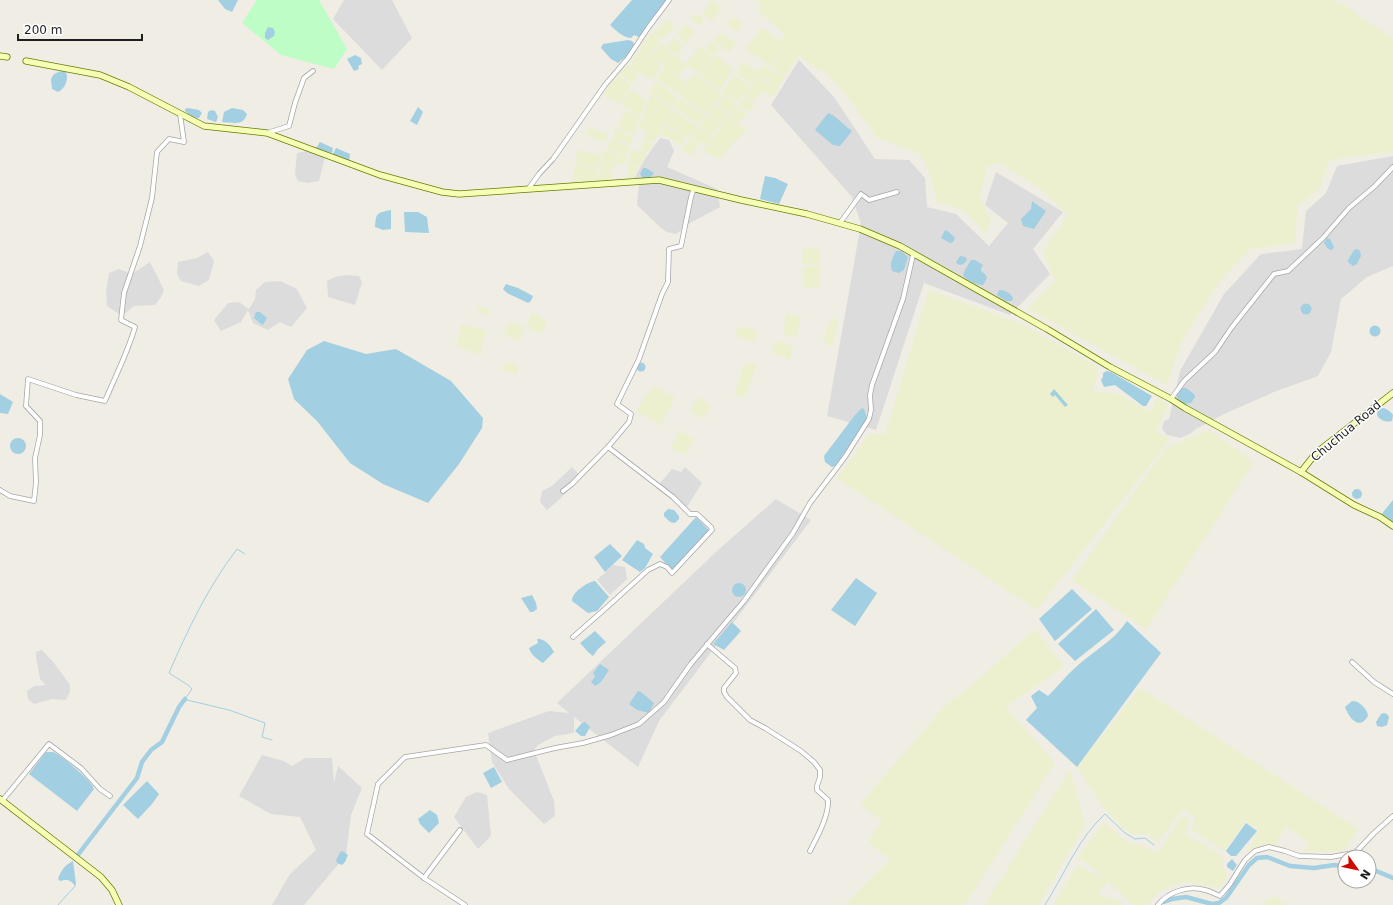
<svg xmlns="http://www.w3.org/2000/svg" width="1393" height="905" font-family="'DejaVu Sans',sans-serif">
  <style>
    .residential { fill: #dddcdc }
    .farmland { fill: #ecf0cf }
    .park { fill: #bffdc7 }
    .water { fill: #a2cfe1 }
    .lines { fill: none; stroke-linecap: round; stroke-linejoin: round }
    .stream { stroke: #a2cfe1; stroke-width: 1 }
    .canal { stroke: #a2cfe1; stroke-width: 4.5 }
    .street-casing { stroke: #a6a6a6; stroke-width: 5.5 }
    .secondary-casing { stroke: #687c00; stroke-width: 7 }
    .street { stroke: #fff; stroke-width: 4 }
    .secondary { stroke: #f6feb5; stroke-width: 5.5 }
    .labels { text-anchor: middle; stroke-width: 3; stroke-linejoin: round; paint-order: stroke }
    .street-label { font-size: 12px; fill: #1f1f1f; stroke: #fff }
  </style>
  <rect width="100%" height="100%" fill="#f0ede4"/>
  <g class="residential">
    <polygon points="344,0 392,0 412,38 382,70 333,19"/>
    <polygon points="799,60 834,97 875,159 909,160 925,178 927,207 956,214 989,246 1008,223 985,205 996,172 1063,212 1033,249 1050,274 1010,315 924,283 876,430 827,416 861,224 852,197 771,105"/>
    <polygon points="660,138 669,140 674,151 667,167 717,189 720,207 690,223 676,234 667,232 661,228 637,205 639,182 634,179 645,159"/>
    <polygon points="307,151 325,157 319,181 307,183 298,181 295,174 297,153"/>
    <polygon points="1393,156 1393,266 1367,277 1341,299 1331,352 1318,376 1274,392 1224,414 1196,429 1190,434 1180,438 1167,435 1162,429 1164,421 1169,419 1180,371 1224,294 1261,254 1302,249 1306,211 1326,193 1337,166"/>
    <polygon points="208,252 214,261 209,280 199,286 181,281 177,274 178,262 197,258"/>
    <polygon points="150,262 164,290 161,297 155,305 134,306 122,316 107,306 106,292 109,273 119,269 132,274"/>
    <polygon points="346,275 359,276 362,282 355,305 328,297 327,281 335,277"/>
    <polygon points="280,281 297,289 307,308 291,327 280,322 268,330 253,323 248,310 241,322 221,331 214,320 228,303 239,302 249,309 255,299 256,290 265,282"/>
    <polygon points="572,467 581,477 560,499 547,510 540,502 542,491 552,486"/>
    <polygon points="685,467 702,483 685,510 656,488 672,469 681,472"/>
    <polygon points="776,499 811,520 659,721 638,767 574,717 574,733 555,736 538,745 534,750 554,801 555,816 544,824 509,789 492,762 488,733 549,711 569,713 557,703 717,551"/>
    <polygon points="613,565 625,567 627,579 610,595 597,580"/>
    <polygon points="42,650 54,663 70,685 70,691 66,700 52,699 34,704 28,699 27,691 34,686 46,685 40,679 36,657 36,652"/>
    <polygon points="262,755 284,761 292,766 305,758 332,758 334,783 338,766 362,788 351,815 346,855 304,905 272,905 290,874 316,850 300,817 271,814 239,796"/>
    <polygon points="477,792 487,795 491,836 478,849 454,817 466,797"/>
  </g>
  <g class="farmland">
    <polygon points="712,0 722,8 712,21 702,14"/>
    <polygon points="755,0 1334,0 1342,5 1343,3 1358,16 1393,38 1393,152 1346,157 1328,162 1320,188 1298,206 1295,243 1250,249 1220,281 1182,341 1167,385 1028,309 1055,281 1043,251 1068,215 1038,187 998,162 987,167 980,197 991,221 986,234 964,210 937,202 929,171 919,153 877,138 853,104 829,75 822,69 820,72 799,55 784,77 772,68 786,46 791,49 786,45 771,67 746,49 761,28 774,36 760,57 774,37 782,42 781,40 785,35 757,10 761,4"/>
    <polygon points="696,13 704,20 699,26 691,18"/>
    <polygon points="733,17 739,19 741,25 737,32 728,26 729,19"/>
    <polygon points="667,20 675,26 661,40 652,33"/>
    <polygon points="685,24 695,32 685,44 677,34"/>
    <polygon points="651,33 660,42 649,56 639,48"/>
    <polygon points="721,33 729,37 721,47 713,41"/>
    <polygon points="674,38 683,44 678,56 667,48"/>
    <polygon points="729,38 736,43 729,53 722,47"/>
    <polygon points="711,41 719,49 713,56 705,50"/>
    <polygon points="662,43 671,53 663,64 654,60 662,66 651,80 640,72 651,58 639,72 630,65 639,50 650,57"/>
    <polygon points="699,47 712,58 700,75 686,64"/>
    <polygon points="671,53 688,66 678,75 664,66"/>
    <polygon points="715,55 733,69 720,90 700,77"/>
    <polygon points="742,62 759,72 751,83 736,73"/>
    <polygon points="627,65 639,74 633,84 618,72"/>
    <polygon points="764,65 774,71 767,81 757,75"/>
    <polygon points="665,67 686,82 678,93 656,79"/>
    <polygon points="774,72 784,78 773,97 763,91 761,93 756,89 760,93 756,100 746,95 757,76 767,82 765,86"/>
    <polygon points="618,74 631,85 620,104 603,94"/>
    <polygon points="694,74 723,95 706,114 678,94"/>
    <polygon points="734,75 751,85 738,102 722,93"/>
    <polygon points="656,81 677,97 674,107 650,93"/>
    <polygon points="630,90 647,101 640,116 621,105"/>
    <polygon points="651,95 672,108 665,123 673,110 697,126 688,138 664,124 658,137 656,136 653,143 643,141 647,132 651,134 639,127"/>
    <polygon points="725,96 738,105 730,114 717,105"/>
    <polygon points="745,96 755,102 750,112 738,107"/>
    <polygon points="680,98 705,115 698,124 674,108"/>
    <polygon points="715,106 729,115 721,123 707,115"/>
    <polygon points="737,108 747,113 739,123 730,116"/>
    <polygon points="625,110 640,117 634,135 617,128"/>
    <polygon points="706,116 721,124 714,134 699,126"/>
    <polygon points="729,116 747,131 734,142 719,159 703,151 718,131 726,136 719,130 722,124"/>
    <polygon points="665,126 685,138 681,146 661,133"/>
    <polygon points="590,127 608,135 605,142 585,135"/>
    <polygon points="698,127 713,135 706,145 690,137"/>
    <polygon points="615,129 633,137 631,144 613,140"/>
    <polygon points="690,139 699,143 692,156 681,150"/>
    <polygon points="610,140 630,146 626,155 607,149"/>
    <polygon points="643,142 653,144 649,152 640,150"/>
    <polygon points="578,150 601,155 598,168 575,163"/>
    <polygon points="604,150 618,154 616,163 601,160"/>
    <polygon points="632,150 647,153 641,165 627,167"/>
    <polygon points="620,154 627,157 624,165 617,164"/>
    <polygon points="602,161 615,164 614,171 599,170"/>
    <polygon points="575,164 597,169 596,182 572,183"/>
    <polygon points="628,167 638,167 634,179 626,179"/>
    <polygon points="599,171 613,173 612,180 597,182"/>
    <polygon points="803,248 819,248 820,264 802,264"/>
    <polygon points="819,265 820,287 804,288 804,267"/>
    <polygon points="929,290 1024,325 1098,367 1093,391 1119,394 1151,412 1157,397 1168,405 1156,432 1170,439 1037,610 837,478 870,434 885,434"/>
    <polygon points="478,306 491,309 490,315 477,313"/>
    <polygon points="532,312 547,322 541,334 527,327"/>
    <polygon points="786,313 801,317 796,338 783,334"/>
    <polygon points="832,317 838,320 832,348 823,340"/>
    <polygon points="509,321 525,327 519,341 504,335"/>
    <polygon points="461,324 486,330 481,355 457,347"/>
    <polygon points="739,326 758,330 754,343 735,335"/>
    <polygon points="775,341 793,346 790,360 772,353"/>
    <polygon points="504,362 512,363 519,368 516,374 501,370"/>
    <polygon points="745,362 757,365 744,398 734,394"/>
    <polygon points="653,386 675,397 661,426 636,411"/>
    <polygon points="698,397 710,405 704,419 690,411"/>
    <polygon points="1209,430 1254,462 1146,629 1072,580 1166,448"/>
    <polygon points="679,431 694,439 686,455 671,448"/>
    <polygon points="1035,629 1064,667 1005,707 1055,763 965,905 844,905 890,860 868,842 882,821 860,804 945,706 975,683"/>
    <polygon points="1140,688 1358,829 1344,851 1303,852 1309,843 1286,826 1275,845 1247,851 1259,831 1246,821 1224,851 1210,841 1191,830 1195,817 1183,809 1157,842 1148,835 1133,834 1123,827 1105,810 1077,767"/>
    <polygon points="1070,770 1085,825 1039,905 984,905"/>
    <polygon points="1183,816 1189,820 1186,835 1224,856 1221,866 1228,876 1220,888 1183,882 1158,892 1148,905 1132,905 1119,891 1108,881 1099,891 1100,896 1118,900 1124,905 1053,905 1078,864 1088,871 1106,879 1089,865 1078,858 1103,822 1126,841 1144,847 1158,853 1174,828"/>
    <polygon points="1274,896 1288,905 1259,905"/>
  </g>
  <polygon class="park" points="257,0 319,0 347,49 334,69 281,55 242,23"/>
  <g class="water">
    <polygon points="218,0 238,0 232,12 225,9"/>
    <path d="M 632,0 L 668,0 L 639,37 L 634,35 L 631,38 C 622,37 617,31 610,25 Z"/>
    <polygon points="268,27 273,28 275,32 274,36 268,40 265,38 265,33"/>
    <polygon points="628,40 632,41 635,45 626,59 624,58 618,63 611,59 601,48 603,44"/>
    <polygon points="355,55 361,58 362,64 358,66 359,69 354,71 347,59"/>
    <path d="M 61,71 L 66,72 C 69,79 65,89 58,92 L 52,89 L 51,79 L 54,74 Z"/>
    <polygon points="418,107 423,112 417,125 410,121"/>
    <path d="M 188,108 L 199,110 L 202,113 L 199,118 C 194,119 189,115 185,111 L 185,109 Z"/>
    <path d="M 232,108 L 243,110 L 247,114 C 243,127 233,122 222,122 L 224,112 Z"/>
    <polygon points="211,110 215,111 218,117 216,122 207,119 208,112"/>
    <path d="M 828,113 C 836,115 844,126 852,131 L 840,146 L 833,145 L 815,130 Z"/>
    <polygon points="320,142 333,148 332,153 328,152 323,153 316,148"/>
    <polygon points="336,148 350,154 349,163 333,154"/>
    <polygon points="643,168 646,168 654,173 649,179 642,180 642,177 640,174"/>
    <polygon points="765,176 775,178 788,184 779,204 760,199"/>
    <polygon points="1032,201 1046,211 1034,229 1023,226 1021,219 1031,209"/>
    <path d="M 391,210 L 391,229 L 383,230 L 375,227 C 376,213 376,213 391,210 Z"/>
    <polygon points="404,212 418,212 427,217 429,233 405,232"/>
    <polygon points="945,230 949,232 955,238 953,242 950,243 941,238"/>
    <polygon points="1327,238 1330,239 1334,247 1332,250 1328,249 1324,243"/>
    <polygon points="1357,249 1360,251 1361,256 1357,264 1353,266 1348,262 1348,260 1354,250"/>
    <path d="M 896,251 L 901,251 L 908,257 L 904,270 L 899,273 L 892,271 C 889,265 893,256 896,251 Z"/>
    <path d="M 960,256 L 965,257 L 967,259 C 965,265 959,267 956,262 Z"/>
    <path d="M 971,260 L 975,260 L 983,265 L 981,269 L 981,271 L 985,274 L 987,278 L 983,285 C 977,285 967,281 963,275 L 965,270 Z"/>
    <polygon points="506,284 518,288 533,296 531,301 528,303 507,293 503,289"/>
    <path d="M 999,290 C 1006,290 1010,293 1013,298 L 1012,301 L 1006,301 L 997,295 Z"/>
    <circle cx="1306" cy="309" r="5.5"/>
    <polygon points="256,312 260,312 267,318 263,325 261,324 254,318"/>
    <circle cx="1375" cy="331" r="5.5"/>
    <polygon points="324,341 366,354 396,349 451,381 483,418 482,428 459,464 428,503 383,484 350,463 317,421 294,399 288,379 307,350"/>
    <circle cx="641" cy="367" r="4.5"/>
    <polygon points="1107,371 1111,372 1152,396 1146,406 1143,406 1115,385 1104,387 1101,380 1103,377 1103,373"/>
    <polygon points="1182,388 1186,388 1194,394 1195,397 1191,403 1185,404 1177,398 1177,395"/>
    <polygon points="1054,389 1068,405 1065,407 1055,395 1053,397 1050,394"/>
    <polygon points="0,394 13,402 8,414 0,413"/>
    <polygon points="862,408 864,409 867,418 859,432 835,466 832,467 825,462 824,456 855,415"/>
    <path d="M 1379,408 C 1385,407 1390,411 1393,415 L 1392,421 C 1387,423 1378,420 1377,414 Z"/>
    <circle cx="18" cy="446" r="8"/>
    <circle cx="1357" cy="494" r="5"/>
    <polygon points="1393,500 1393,522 1382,514 1384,511"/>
    <polygon points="668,509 674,510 679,516 679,519 675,523 670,522 664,516 664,513"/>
    <polygon points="696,517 709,530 672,571 660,557"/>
    <polygon points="637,540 644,544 645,548 653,554 645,568 640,572 622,560"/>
    <polygon points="610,544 622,556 605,572 594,557"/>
    <polygon points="856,578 877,593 855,626 831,610"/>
    <path d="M 595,581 L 609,597 L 597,611 L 588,613 L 572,601 C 571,593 587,582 595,581 Z"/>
    <circle cx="739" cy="590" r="7"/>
    <polygon points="1072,589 1092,609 1055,641 1039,619"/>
    <polygon points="532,595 536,603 537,609 533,612 530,612 521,598"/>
    <polygon points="1096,609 1114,630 1075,661 1058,644"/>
    <path d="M 1127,621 L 1161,653 L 1077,767 L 1026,720 L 1037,708 L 1031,696 L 1039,690 L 1048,696 C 1057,687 1066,676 1076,667 C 1093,651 1114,641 1127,621 Z"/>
    <polygon points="732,622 741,631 724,650 713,644"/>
    <polygon points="595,631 606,642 598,649 593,656 588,652 580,643"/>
    <path d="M 537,639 C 545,638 551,646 554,652 L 543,663 C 537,659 531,655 529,648 L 538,643 Z"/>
    <polygon points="600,664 609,670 601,682 595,686 591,682 595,677 593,673"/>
    <polygon points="638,691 641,692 654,703 649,713 637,710 629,704"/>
    <path d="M 1352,701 C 1360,701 1367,709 1368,716 C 1359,731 1349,718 1345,707 Z"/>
    <polygon points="1384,713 1387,714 1389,717 1387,725 1382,727 1377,726 1376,722 1381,714"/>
    <polygon points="585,722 590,727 585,736 581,736 575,731 582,723"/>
    <path d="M 46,752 C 49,752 51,752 53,752 C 61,755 92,781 94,789 L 77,811 L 29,774 Z"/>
    <polygon points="494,767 502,782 491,788 483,773"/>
    <polygon points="147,781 159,794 152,804 138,819 123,805"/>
    <polygon points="430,810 437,815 439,823 429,833 420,824 418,819"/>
    <polygon points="1246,823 1257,831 1236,856 1231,856 1226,851"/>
    <polygon points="341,851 344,852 348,855 345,862 342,865 337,863 336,860"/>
    <polygon points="1232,859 1237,865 1233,871 1227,867 1227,864"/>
    <path d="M 73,861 L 76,884 L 75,886 C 71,880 67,879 60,881 L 58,879 C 61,870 65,865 73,861 Z"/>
  </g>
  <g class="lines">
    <g class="stream">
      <path d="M 185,699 L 192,689 L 188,685 L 169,673 C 188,629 208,587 237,549 L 245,554"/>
      <polyline points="182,702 187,700 229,710 265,723 262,737 272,740"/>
      <polyline points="58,905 75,886"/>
      <path d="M 1045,905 C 1064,875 1079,837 1105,814 L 1125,833 L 1135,839 L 1145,838 L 1154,845"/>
    </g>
    <g class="canal">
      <polyline points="77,856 137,778 142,762 151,750 162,742 179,707 185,699"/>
      <polyline points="1369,868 1393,878"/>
      <polyline points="1163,902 1172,899 1186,897 1212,904 1219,903 1226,898 1249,865 1257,858 1267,857 1290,866 1314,868 1334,865 1345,866"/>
    </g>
    <defs>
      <g id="street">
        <polyline points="267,133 289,126 295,103 304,78 313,71"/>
        <polyline points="529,188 539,174 553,159 605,85 628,58 648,28 669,0"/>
        <polyline points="840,223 861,194 869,200 897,192"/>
        <polyline points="1171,399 1184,381 1215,352 1232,327 1274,274 1288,271 1323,238 1349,208 1375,186 1393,167"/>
        <path d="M 0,490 L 10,496 L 34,501 L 36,482 L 35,458 L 40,435 L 40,421 L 26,406 L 28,379 L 76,395 L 105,401 C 115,377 128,352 135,327 L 121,320 L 124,293 L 140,246 L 152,198 L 157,152 L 169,139 L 184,142 L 180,114"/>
        <polyline points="563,491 572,484 608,447"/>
        <polyline points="573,637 606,608 648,570 660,564 667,567 672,573 712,530 711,527 697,514 690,514 673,497 608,447 629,422 631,414 617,404 639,359 662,294 668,282 669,249 681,246 691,197 694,188"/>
        <path d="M 707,644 L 735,668 L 736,673 L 724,688 L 724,692 L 727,697 L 750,720 L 765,728 L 801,751 L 814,762 L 820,770 L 820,777 L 817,786 L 817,790 L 828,800 C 829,816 817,837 810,851"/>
        <polyline points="1352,662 1374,682 1393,694"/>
        <polyline points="2,801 49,744 81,768 100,789 110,796"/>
        <polyline points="424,878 460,830"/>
        <polyline points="465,905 424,878 367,834 378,784 405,757 486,745 507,760 555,748 583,743 611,735 639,724 664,702 690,665 721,628 744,601 793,533 810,503 845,457 869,419 871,410 870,395 872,385 903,299 913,255"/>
        <path d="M 1158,905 C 1168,892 1188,885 1205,890 C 1210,891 1215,894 1220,896 L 1230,884 L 1245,860 L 1255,851 L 1269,847 L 1285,851 L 1299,856 L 1331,857 L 1353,853 L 1356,852 L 1374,833 L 1393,816"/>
      </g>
      <g id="secondary">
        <polyline points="0,56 7,57"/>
        <polyline points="26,61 100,75 129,87 204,126 267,133 380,175 442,192 459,194 659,180 741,200 807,214 860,229 900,246 1047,329 1110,367 1171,399 1185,408 1301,472 1354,505 1380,517 1393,526"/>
        <polyline points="1301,472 1316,453 1393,393"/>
        <polyline points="0,799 101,877 112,890 119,905"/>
      </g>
    </defs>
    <use href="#street" class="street-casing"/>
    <use href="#secondary" class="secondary-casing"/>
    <use href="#street" class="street"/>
    <use href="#secondary" class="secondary"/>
  </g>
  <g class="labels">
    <g class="street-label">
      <text transform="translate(1346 431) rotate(-40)" y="4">Chuchua Road</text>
    </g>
  </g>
  <g transform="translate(1357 869) rotate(123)"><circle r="19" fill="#ffffff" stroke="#a5a5a5"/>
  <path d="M0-3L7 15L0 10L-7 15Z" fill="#ce0a00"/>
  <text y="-6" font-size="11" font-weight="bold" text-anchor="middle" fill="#1f1f1f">N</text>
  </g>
  <path d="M18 34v6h124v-6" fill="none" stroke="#1f1f1f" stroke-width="2"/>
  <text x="24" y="34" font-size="12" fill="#1f1f1f" stroke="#ffffff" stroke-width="3" paint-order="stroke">200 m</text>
</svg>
